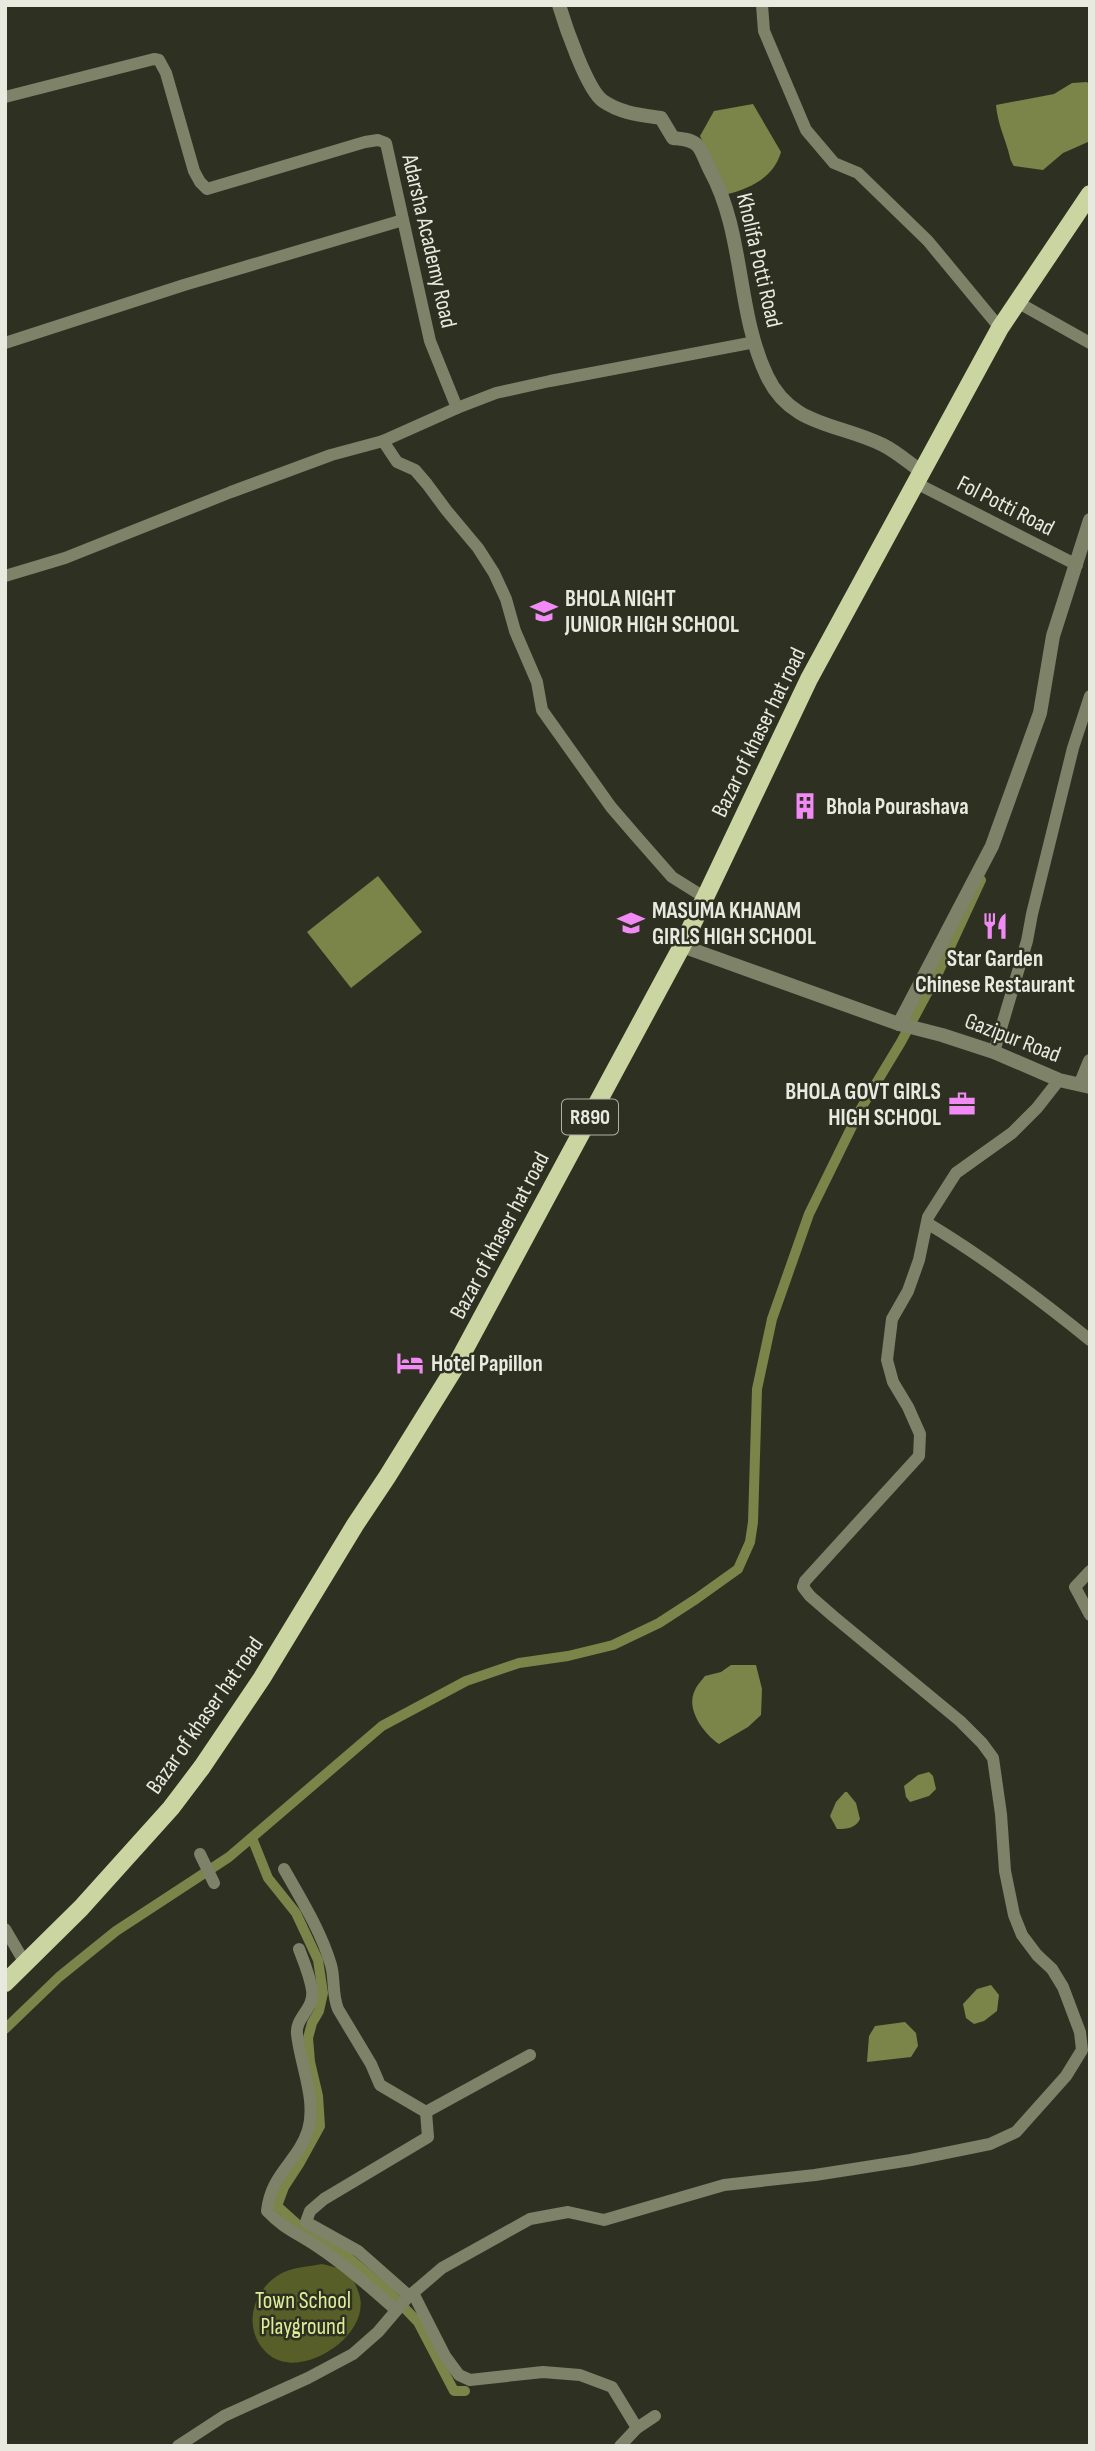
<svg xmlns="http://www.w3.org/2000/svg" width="1095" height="2451" font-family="'Sofia Sans Condensed',sans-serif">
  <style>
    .green { fill: #575e27 }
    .water { fill: #7b8449 }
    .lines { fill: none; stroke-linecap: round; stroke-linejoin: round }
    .canal { stroke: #7b8449; stroke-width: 10 }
    .minor { stroke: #7d8269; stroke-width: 12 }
    .tertiary { stroke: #7d8269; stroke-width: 14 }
    .primary { stroke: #cbd5a1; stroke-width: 18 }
    .labels { text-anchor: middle; stroke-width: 5; stroke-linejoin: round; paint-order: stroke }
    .shield { fill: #2e3122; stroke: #b0b2a7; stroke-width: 2 }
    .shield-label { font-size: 21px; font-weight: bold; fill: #e8eae0 }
    .street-label { font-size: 23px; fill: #e8eae0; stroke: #2e3122 }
    .poi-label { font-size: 23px; font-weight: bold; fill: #e8eae0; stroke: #2e3122; text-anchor: start }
    .park-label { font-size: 23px; fill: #e0ee97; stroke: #2e3122 }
  </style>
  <rect width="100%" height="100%" fill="#2e3122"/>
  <path class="green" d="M 322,2264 C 329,2266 337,2267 343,2270 C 351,2275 355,2282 358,2291 C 376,2333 301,2383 268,2354 C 243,2332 250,2294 277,2276 C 290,2267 307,2267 322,2264 Z"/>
  <g class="water">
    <path d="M 1087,82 L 1090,86 L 1088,142 L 1063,153 L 1043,170 L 1014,166 C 1010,160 1010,157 1008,150 C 1003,133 998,124 996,105 L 1054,94 L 1072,83 Z"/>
    <path d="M 753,104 L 781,152 C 774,177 751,188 728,194 L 700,136 L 714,111 Z"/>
    <polygon points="378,876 422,932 351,988 307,932"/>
    <path d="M 731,1665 L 756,1665 L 762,1689 L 761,1715 L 748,1727 L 719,1744 C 704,1734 685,1709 695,1690 C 697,1685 702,1680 705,1676 L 721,1672 Z"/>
    <polygon points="929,1772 933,1776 936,1789 929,1796 910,1802 906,1797 904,1786 918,1775"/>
    <path d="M 845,1792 L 847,1792 L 856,1803 L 860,1819 C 856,1828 847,1829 837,1829 L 830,1816 L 836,1802 Z"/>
    <polygon points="991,1985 999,1995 997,2011 984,2021 974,2024 966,2018 963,2004 977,1989"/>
    <polygon points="905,2022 916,2033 918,2046 911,2057 867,2062 869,2036 875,2026"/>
  </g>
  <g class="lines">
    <g class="canal">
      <polyline points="252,1838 268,1878 296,1913 318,1960 323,1993 319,2011 312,2023 308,2038 310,2062 318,2096 320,2126 299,2164 284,2187 277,2206 297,2224 337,2248 389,2292 418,2322 454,2391 465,2391"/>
      <polyline points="5,2029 59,1977 116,1931 229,1857 382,1726 466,1681 519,1663 568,1656 613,1645 659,1623 696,1599 738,1569 750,1542 753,1522 757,1389 772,1319 809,1214 860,1110 901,1042 939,971 981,880"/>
    </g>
    <g class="minor">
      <polyline points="762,5 764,31 806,130 834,163 858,173 928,241 1000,328"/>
      <polyline points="5,97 154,59 159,60 166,73 194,171 200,182 207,189 365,142 378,140 386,143 430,341 457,408"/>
      <polyline points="1017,302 1090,343"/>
      <polyline points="5,343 184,285 403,220"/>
      <polyline points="383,441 397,462 415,470 427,484 447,511 478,548 494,573 506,599 515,631 537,682 542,710 611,807 636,836 672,877 704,897"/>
      <polyline points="916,483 1077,565"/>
      <polyline points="5,576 65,558 231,492 331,455 383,441 457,408 496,393 550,381 755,342"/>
      <polyline points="994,1052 1027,941 1032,914 1073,748 1090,696"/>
      <path d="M 927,1223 C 984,1257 1038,1298 1090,1340"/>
      <polyline points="1090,1571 1075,1587 1090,1615"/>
      <polyline points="200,1854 214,1883"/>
      <path d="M 284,1869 C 301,1899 321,1931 331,1965 C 335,1979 332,1995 338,2009 L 371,2064 L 380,2085 L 426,2112 L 530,2055"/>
      <polyline points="5,1929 25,1963"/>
      <path d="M 299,1949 C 304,1962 310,1976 312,1990 C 315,2009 295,2017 297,2034 C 300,2064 317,2100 308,2130 C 298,2162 271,2173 267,2211 C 283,2228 297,2233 315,2245 C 344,2264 370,2287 396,2310"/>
      <polyline points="413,2293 445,2356 459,2375 470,2380 543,2372 580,2375 612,2387 637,2428 655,2416"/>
      <polyline points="409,2296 358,2251 306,2222 310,2211 324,2199 428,2137 426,2112"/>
      <polyline points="178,2446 224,2416 308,2378 353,2354 378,2332 407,2298 442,2268 530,2219 568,2212 604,2220 724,2185 815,2175 911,2160 990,2144 1016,2132 1066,2076 1082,2050 1080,2032 1063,1987 1052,1969 1037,1955 1022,1935 1014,1915 1005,1871 1001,1814 993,1758 982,1743 960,1721 833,1616 810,1596 803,1587 805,1581 919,1456 920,1434 908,1407 893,1382 887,1360 892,1319 908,1291 919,1260 928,1217 956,1173 1012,1133 1037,1108 1059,1080"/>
      <polyline points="620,2446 637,2428"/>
    </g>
    <g class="tertiary">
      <path d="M 559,5 C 565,25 587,90 603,101 C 620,113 641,115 661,118 L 673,138 C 681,139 692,139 698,146 C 703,152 706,163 710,170 C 745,234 736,311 767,376 C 791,427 839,423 883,445 C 897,452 909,463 922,472"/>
      <polyline points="682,946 899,1024 942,1035 994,1052 1059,1080 1090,1087"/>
      <polyline points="899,1024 992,846 1040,713 1053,636 1090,520"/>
      <polyline points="1081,1083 1090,1061"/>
    </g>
    <polyline class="primary" points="5,1983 81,1908 171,1808 202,1767 262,1678 355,1525 387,1477 454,1369 682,946 809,679 1000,328 1090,194"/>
  </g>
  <defs>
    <symbol id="school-bare" viewBox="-9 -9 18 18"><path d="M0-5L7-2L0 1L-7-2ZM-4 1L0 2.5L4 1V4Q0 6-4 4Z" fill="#f18af4" stroke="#2e3122" stroke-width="2.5" paint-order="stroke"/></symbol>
    <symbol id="building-bare" viewBox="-9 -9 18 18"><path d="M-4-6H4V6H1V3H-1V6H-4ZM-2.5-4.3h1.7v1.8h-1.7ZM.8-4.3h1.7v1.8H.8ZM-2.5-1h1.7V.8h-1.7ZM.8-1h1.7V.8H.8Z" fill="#f18af4" stroke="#2e3122" stroke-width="2.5" paint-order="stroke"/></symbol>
    <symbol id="restaurant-bare" viewBox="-9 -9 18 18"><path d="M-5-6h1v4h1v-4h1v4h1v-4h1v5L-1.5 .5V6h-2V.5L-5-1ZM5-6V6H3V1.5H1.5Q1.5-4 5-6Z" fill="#f18af4" stroke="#2e3122" stroke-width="2.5" paint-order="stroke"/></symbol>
    <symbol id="office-bare" viewBox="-9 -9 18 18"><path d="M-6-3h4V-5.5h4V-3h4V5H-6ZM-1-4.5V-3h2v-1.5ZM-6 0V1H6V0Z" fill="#f18af4" stroke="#2e3122" stroke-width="2.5" paint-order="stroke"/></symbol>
    <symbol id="hotel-bare" viewBox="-9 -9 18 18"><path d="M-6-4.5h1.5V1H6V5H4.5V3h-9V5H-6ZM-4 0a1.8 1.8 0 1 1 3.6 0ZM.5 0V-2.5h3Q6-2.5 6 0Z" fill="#f18af4" stroke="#2e3122" stroke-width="2.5" paint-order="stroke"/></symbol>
  </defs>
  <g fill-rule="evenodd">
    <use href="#school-bare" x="525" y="592" width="38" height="38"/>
    <use href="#building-bare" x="786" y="787" width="38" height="38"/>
    <use href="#school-bare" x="612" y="904" width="38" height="38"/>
    <use href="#restaurant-bare" x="976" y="907" width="38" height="38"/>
    <use href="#office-bare" x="943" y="1085" width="38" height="38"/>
    <use href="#hotel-bare" x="391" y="1344" width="38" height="38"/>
  </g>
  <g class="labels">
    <rect class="shield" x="562" y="1099.5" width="56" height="35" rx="5"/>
    <g class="shield-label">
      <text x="590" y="1124">R890</text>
    </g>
    <g class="street-label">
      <text transform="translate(430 241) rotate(77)" y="8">Adarsha Academy Road</text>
      <text transform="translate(760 260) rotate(77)" y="8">Kholifa Potti Road</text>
      <text transform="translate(1006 505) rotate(27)" y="8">Fol Potti Road</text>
      <text transform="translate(758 732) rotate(-64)" y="8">Bazar of khaser hat road</text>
      <text transform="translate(1013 1037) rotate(21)" y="8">Gazipur Road</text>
      <text transform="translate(499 1235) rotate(-62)" y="8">Bazar of khaser hat road</text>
      <text transform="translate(204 1715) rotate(-55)" y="8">Bazar of khaser hat road</text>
    </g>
    <g class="poi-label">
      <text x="565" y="606">BHOLA NIGHT<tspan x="565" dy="26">JUNIOR HIGH SCHOOL</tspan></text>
      <text x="826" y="814">Bhola Pourashava</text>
      <text x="652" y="918">MASUMA KHANAM<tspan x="652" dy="26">GIRLS HIGH SCHOOL</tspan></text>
      <text x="995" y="966" text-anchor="middle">Star Garden<tspan x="995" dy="26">Chinese Restaurant</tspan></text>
      <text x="941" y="1099" text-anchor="end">BHOLA GOVT GIRLS<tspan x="941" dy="26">HIGH SCHOOL</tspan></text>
      <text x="431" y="1371">Hotel Papillon</text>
    </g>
    <g class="park-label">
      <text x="303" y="2308">Town School<tspan x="303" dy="26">Playground</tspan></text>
    </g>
  </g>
  <rect width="1095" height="2451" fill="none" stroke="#e8eae0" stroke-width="14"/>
</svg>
